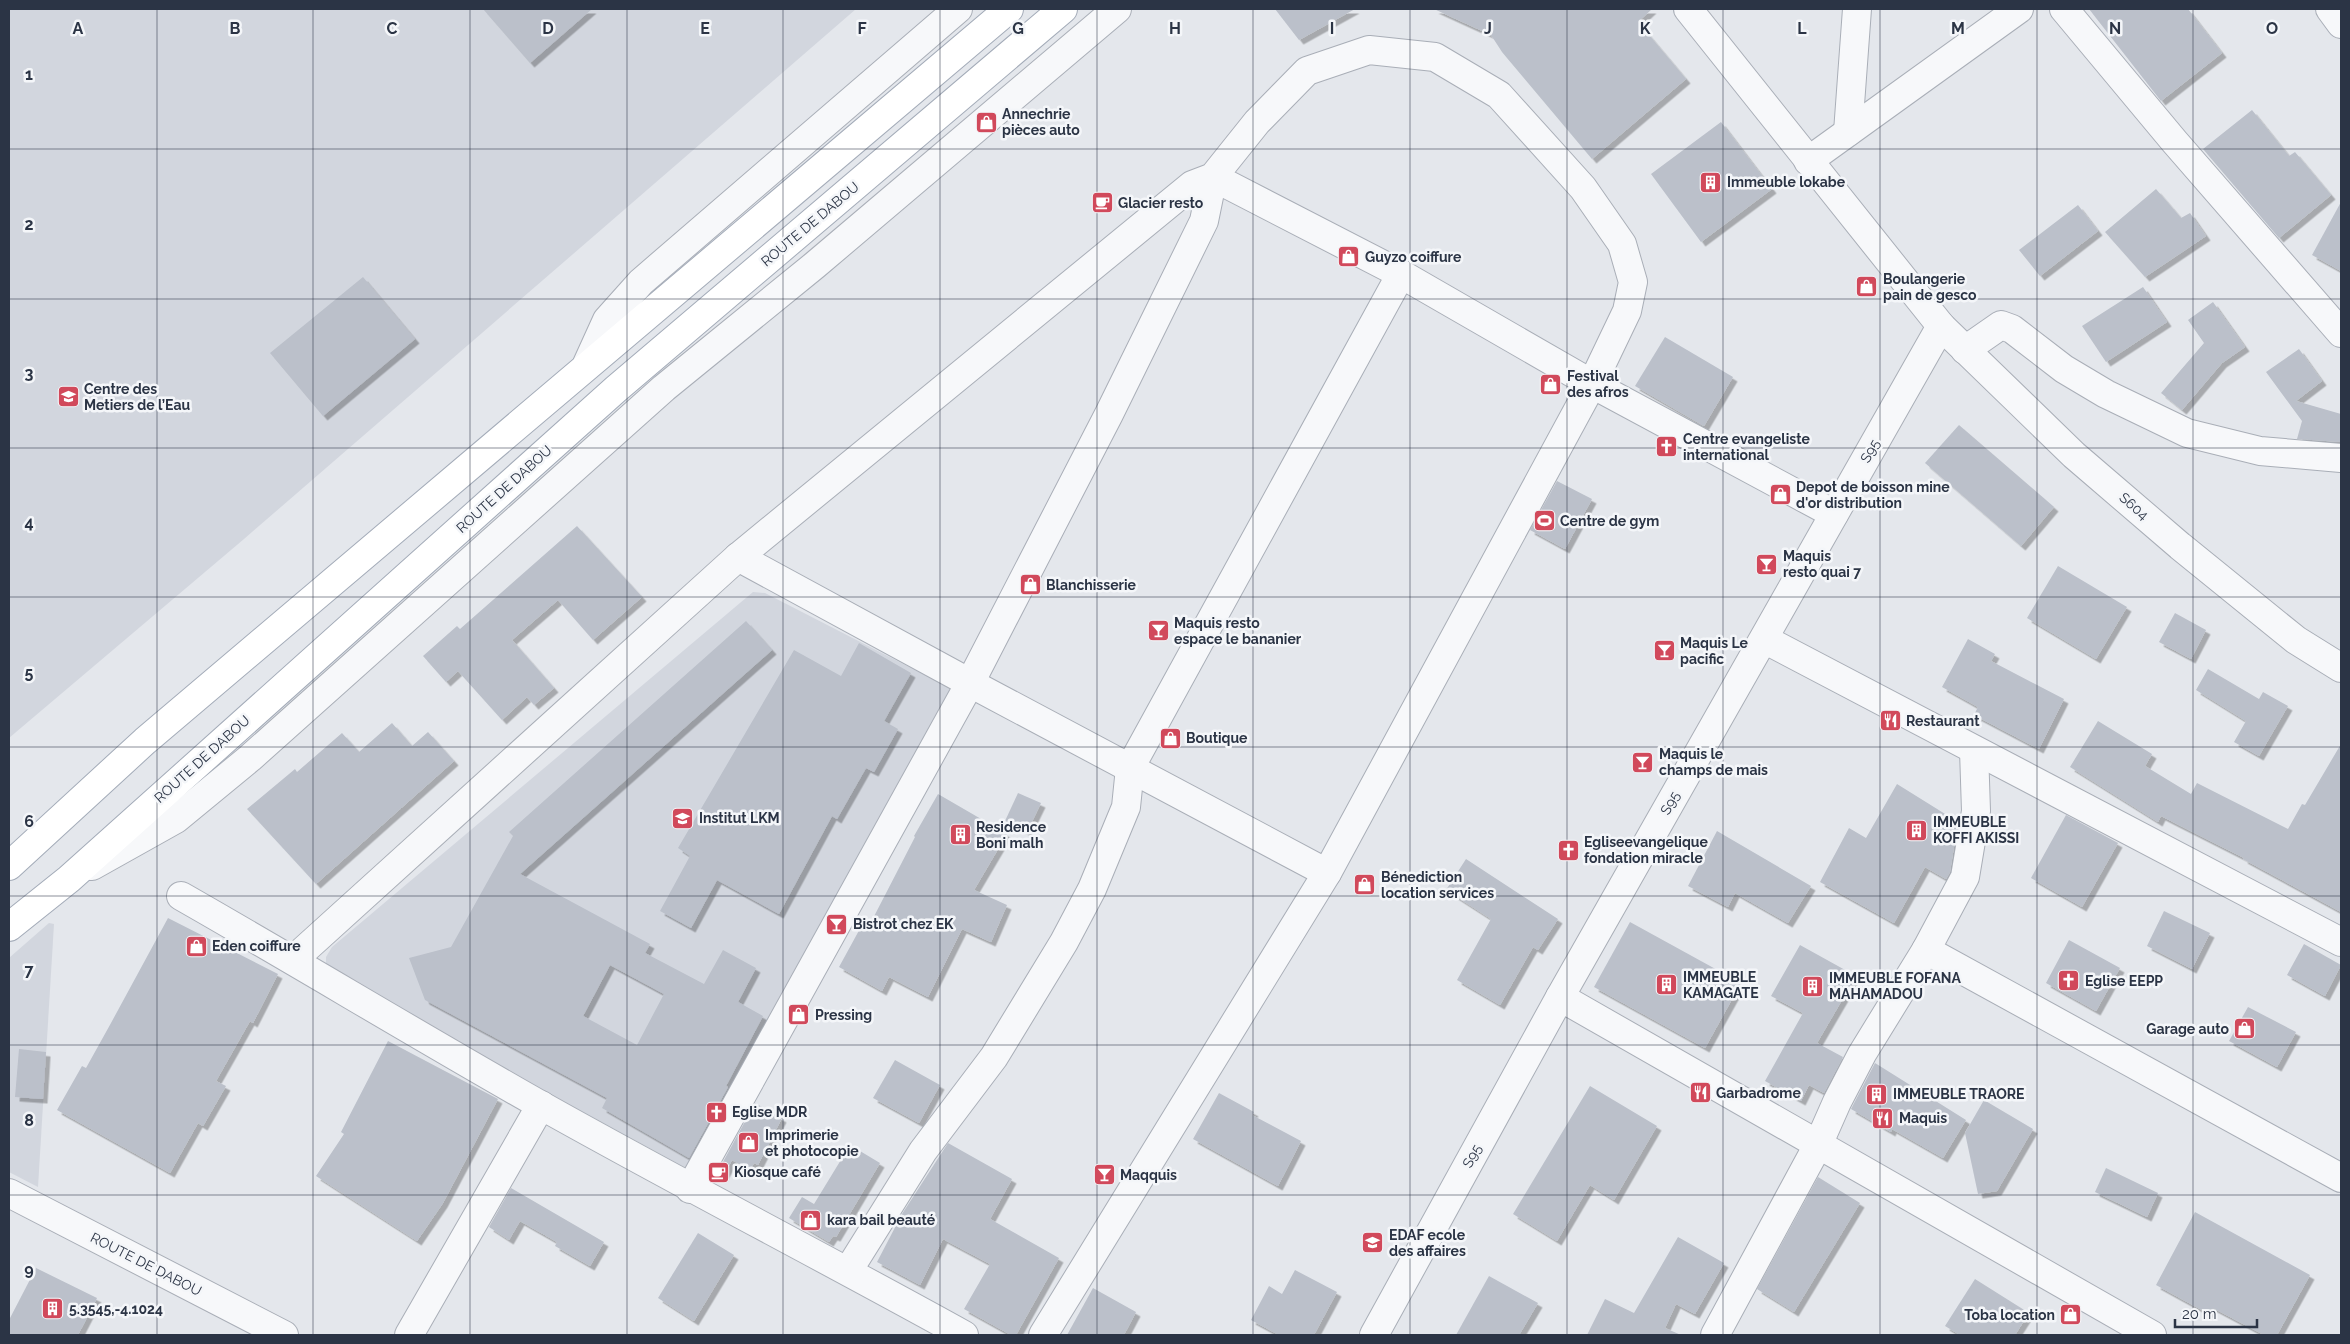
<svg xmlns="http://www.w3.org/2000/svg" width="2350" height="1344" font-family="Raleway,sans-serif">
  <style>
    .built { fill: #d2d6de }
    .building { fill: #bbc0ca; fill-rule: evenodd; filter: url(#shadow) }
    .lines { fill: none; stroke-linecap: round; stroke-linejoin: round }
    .minor-casing { stroke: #a9aeb7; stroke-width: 30 }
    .major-casing { stroke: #a3abb8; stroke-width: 30 }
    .minor { stroke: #f7f8fa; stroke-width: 28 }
    .major { stroke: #fff; stroke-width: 28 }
    .grid { fill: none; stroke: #2b3445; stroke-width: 1; stroke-opacity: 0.55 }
    .labels { text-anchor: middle; stroke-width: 5; stroke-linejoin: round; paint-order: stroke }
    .poi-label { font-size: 14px; font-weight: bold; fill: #2b3445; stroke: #f4f6f9; text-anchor: start }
    .street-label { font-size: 14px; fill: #2b3445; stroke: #f4f6f9 }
    .grid-label { font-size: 16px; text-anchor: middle; font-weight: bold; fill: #2b3445; stroke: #f4f6f9; stroke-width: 5; stroke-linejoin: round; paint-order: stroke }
  </style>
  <defs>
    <filter id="shadow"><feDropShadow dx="4.5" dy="4.5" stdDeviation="0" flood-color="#0004"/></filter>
  </defs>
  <rect width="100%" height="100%" fill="#e4e7ec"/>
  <g class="built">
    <polygon points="9,9 856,9 244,539 9,738"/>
    <polygon points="753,592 765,593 952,689 688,1169 335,978 326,968 326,957 332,947"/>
    <polygon points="49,923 54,924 38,1187 9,1172 9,958"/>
  </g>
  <g class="building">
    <polygon points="483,9 592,9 530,63"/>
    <polygon points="1275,9 1355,9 1299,40"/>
    <polygon points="1434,9 1652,9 1638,22 1686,79 1592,159 1502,52 1491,35"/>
    <polygon points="2089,9 2188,9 2222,53 2161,101"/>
    <polygon points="2252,110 2289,156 2295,152 2331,195 2279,238 2203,149"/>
    <polygon points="1721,122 1772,189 1701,242 1651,174"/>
    <polygon points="2156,189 2181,218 2190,213 2206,236 2145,277 2105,232"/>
    <polygon points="2341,202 2341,271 2312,255"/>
    <polygon points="2078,205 2098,231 2040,276 2019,250"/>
    <polygon points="363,277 415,339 323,416 270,353"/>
    <polygon points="2143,287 2167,322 2106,362 2082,326"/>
    <polygon points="2213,302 2245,347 2222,363 2182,410 2161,393 2204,343 2188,320"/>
    <polygon points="1665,337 1733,377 1704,426 1635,386"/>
    <polygon points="2299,349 2322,381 2296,401 2341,414 2341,442 2297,439 2302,421 2266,372"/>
    <polygon points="1959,425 2054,507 2021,546 1925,463"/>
    <polygon points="1557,481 1592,499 1565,549 1530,530"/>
    <polygon points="577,526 642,597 593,640 558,600 512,640 554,688 534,705 527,697 502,720 458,671 446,682 423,656 457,626 460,629"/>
    <polygon points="2058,566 2127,607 2096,659 2027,618"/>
    <polygon points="2175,613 2206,630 2191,659 2159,642"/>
    <path d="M 746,621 L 772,650 L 520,874 L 650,944 L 645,953 L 704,984 L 723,950 L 756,968 L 738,1002 L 763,1016 L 726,1086 L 728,1087 L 689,1158 L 602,1108 L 607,1098 L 425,1000 L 409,958 L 451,947 L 513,836 L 509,832 ZM 610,965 L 664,994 L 637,1045 L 583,1016 Z"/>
    <polygon points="1968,639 1995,654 1991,661 2064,699 2039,749 1974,715 1978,707 1942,687"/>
    <polygon points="859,643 911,673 884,721 898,729 874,772 866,768 837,819 832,816 779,914 717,880 691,928 660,911 690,856 678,848 794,650 841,676"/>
    <polygon points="2208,669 2259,699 2263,692 2288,706 2259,756 2234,742 2246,721 2196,690"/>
    <polygon points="2098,721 2152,754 2145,766 2191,794 2197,783 2288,829 2302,804 2305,805 2341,744 2341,912 2243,859 2244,858 2161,816 2158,822 2070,767"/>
    <polygon points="392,723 412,746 428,732 454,761 316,884 247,809 295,769 297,772 342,733 359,752"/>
    <polygon points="1897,784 1958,822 1950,872 1946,879 1925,867 1894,923 1820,882 1849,828 1866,838"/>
    <polygon points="1018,793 1041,803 1027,832 1005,821"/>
    <polygon points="938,794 1007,834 974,890 1007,905 991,942 962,929 928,997 889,977 882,991 839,967 862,925 868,928 915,837 914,836"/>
    <polygon points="2066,815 2118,843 2082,907 2031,878"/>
    <polygon points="1717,831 1811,886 1788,923 1735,893 1728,907 1688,886"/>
    <polygon points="1466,859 1558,919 1538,950 1533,947 1500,1005 1457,980 1491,919 1446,890"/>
    <polygon points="2164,911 2210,933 2192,969 2147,946"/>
    <polygon points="168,918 278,974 253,1023 250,1021 216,1081 226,1086 203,1126 198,1123 170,1173 57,1110 82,1066 86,1068 111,1023"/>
    <polygon points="1630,922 1741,983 1705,1048 1594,987"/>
    <polygon points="2069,940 2120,968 2096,1011 2046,983"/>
    <polygon points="2304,944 2341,965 2325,996 2287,975"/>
    <polygon points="1800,945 1856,976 1817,1043 1843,1057 1824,1093 1809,1085 1801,1101 1765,1081 1803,1013 1771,996"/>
    <polygon points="2248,1007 2296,1032 2277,1067 2229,1041"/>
    <polygon points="388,1041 498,1099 443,1203 417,1241 316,1176 344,1134 341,1132"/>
    <polygon points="19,1049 46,1052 43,1099 15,1097"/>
    <polygon points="895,1060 940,1085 919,1123 873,1098"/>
    <polygon points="1875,1063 1966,1120 1943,1158 1892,1129 1891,1132 1851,1109"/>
    <polygon points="1590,1086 1657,1126 1614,1200 1590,1185 1557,1241 1513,1214"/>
    <polygon points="1219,1093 1254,1112 1252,1115 1301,1141 1278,1186 1193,1139"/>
    <polygon points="1984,1100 2033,1129 1997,1191 1978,1194 1965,1133"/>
    <polygon points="755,1103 782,1118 758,1165 754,1163 750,1170 732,1160 723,1177 717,1173"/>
    <polygon points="948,1143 1012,1179 990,1219 1059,1258 1016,1335 1011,1335 964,1309 990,1264 943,1239 920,1285 877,1262 902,1214"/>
    <polygon points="850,1145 880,1163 836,1237 833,1236 829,1242 789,1218 802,1197 814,1204"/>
    <polygon points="2106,1168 2158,1193 2147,1217 2095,1192"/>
    <polygon points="1818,1177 1860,1203 1794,1312 1757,1289"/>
    <polygon points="511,1188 604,1242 590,1266 555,1246 557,1242 520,1221 509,1240 489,1227"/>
    <polygon points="2195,1212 2310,1275 2277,1335 2264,1335 2213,1308 2209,1314 2156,1285"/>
    <polygon points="698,1233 734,1255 694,1321 658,1298"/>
    <polygon points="1678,1237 1724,1263 1695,1314 1676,1304 1665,1328 1681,1335 1587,1335 1605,1299 1634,1313"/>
    <polygon points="36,1268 97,1298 78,1335 9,1335 9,1320"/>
    <polygon points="1295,1270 1337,1292 1314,1335 1279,1335 1251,1320 1269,1286 1282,1294"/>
    <polygon points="1489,1276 1538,1303 1519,1335 1456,1335"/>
    <polygon points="1975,1279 2029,1313 2015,1335 1960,1335 1945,1326"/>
    <polygon points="1093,1288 1136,1312 1124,1335 1067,1335"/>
  </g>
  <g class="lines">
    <defs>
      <g id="minor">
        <polyline points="1688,9 1941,326 2074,455 2180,546 2296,640 2341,668"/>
        <polyline points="2064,9 2174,141 2341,333"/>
        <polyline points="2330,9 2341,24"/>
        <polyline points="1848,132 1857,9"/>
        <polyline points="1808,161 2019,9"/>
        <polyline points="1965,350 2001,325 2012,329 2064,369 2106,394 2187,433 2260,451 2341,458"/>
        <polyline points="587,364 607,320 641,282 958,9"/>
        <polyline points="738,557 970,683 1327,873"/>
        <polyline points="1764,639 2341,942"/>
        <polyline points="92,866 176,819 250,758 664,388 815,265 1117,9"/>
        <path d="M 181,896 C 302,965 422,1038 544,1107 C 683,1185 825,1258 964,1335"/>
        <polyline points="1926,950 2341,1178"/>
        <polyline points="293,960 738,557 1192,185 1213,177 1257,122 1307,71 1369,50 1435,57 1499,95 1583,188 1622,244 1633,282 1627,311 1592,384 1327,873 1043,1335"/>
        <polyline points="1560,997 2152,1335"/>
        <polyline points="690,1189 970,683 1109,414 1204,221 1213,177 1401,274 1592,384 1834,514"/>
        <polyline points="9,1193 284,1335"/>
        <polyline points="848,1271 923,1151 994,1057 1064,942 1092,889 1126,807 1130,768 1401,274"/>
        <polyline points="409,1335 541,1105"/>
        <polyline points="1374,1335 1560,997 1941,326"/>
        <polyline points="1715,1335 1818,1145 1837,1102 1862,1054 1926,950 1965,877 1976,811 1974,750"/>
      </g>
      <g id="major">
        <polyline points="9,866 145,741 1009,9"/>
        <polyline points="9,927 69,879 616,389 1063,9"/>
      </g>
    </defs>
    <use href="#minor" class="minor-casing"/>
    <use href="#major" class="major-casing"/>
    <use href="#minor" class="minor"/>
    <use href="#major" class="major"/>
  </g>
  <path class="grid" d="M 157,9 L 157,1335M 313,9 L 313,1335M 470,9 L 470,1335M 627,9 L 627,1335M 783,9 L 783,1335M 940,9 L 940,1335M 1097,9 L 1097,1335M 1253,9 L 1253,1335M 1410,9 L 1410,1335M 1567,9 L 1567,1335M 1723,9 L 1723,1335M 1880,9 L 1880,1335M 2037,9 L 2037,1335M 2193,9 L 2193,1335M 9,149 L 2341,149M 9,299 L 2341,299M 9,448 L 2341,448M 9,597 L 2341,597M 9,747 L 2341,747M 9,896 L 2341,896M 9,1045 L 2341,1045M 9,1195 L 2341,1195"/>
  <defs>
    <symbol id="shop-square" viewBox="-11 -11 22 22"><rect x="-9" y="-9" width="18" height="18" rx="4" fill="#d1495b" stroke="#f4f6f9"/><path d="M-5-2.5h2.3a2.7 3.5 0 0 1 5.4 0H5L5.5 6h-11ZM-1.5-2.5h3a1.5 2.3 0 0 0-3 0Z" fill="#fff"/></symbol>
    <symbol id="building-square" viewBox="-11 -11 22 22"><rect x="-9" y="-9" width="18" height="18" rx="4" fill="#d1495b" stroke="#f4f6f9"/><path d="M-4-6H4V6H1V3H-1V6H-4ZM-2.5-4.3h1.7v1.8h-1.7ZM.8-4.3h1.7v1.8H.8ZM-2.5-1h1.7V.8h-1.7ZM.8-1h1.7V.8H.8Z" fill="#fff"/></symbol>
    <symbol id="cafe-square" viewBox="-11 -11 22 22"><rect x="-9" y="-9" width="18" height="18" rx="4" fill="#d1495b" stroke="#f4f6f9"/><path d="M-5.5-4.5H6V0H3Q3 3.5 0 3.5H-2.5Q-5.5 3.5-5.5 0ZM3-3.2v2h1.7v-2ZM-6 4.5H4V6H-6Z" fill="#fff"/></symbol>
    <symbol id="school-square" viewBox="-11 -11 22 22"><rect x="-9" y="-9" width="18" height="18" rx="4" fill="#d1495b" stroke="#f4f6f9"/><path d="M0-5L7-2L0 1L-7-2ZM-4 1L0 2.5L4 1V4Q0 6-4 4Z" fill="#fff"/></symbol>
    <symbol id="church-square" viewBox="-11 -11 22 22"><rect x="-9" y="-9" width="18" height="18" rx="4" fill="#d1495b" stroke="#f4f6f9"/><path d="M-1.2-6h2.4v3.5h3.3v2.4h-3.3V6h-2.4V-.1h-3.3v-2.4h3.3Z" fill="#fff"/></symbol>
    <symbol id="stadium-square" viewBox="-11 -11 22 22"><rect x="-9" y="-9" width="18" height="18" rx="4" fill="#d1495b" stroke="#f4f6f9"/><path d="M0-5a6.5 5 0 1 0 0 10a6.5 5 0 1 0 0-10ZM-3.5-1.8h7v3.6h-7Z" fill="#fff"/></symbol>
    <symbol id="bar-square" viewBox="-11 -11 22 22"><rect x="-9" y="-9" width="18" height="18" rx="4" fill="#d1495b" stroke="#f4f6f9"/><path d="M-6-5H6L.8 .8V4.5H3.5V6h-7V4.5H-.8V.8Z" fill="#fff"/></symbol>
    <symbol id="restaurant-square" viewBox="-11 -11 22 22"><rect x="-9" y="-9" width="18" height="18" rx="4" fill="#d1495b" stroke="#f4f6f9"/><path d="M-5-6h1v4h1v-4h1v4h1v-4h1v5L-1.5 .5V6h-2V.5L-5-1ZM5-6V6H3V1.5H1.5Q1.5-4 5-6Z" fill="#fff"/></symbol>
    <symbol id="university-square" viewBox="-11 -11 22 22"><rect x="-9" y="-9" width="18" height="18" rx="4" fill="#d1495b" stroke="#f4f6f9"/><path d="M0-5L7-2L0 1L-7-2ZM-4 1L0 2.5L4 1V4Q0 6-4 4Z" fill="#fff"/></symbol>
  </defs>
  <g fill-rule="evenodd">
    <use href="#shop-square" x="974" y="110" width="25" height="25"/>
    <use href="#building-square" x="1698" y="170" width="25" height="25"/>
    <use href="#cafe-square" x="1090" y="190" width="25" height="25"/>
    <use href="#shop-square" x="1336" y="244" width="25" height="25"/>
    <use href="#shop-square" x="1854" y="274" width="25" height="25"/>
    <use href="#shop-square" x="1538" y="372" width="25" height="25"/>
    <use href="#school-square" x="56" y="384" width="25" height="25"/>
    <use href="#church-square" x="1654" y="434" width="25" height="25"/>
    <use href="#shop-square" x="1768" y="482" width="25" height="25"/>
    <use href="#stadium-square" x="1532" y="508" width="25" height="25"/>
    <use href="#bar-square" x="1754" y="552" width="25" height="25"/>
    <use href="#shop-square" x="1018" y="572" width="25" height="25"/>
    <use href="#bar-square" x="1146" y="618" width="25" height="25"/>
    <use href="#bar-square" x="1652" y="638" width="25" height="25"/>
    <use href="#restaurant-square" x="1878" y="708" width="25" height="25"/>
    <use href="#shop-square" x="1158" y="726" width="25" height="25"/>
    <use href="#bar-square" x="1630" y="750" width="25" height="25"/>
    <use href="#school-square" x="670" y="806" width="25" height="25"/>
    <use href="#building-square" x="1904" y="818" width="25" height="25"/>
    <use href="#building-square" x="948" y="822" width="25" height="25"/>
    <use href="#church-square" x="1556" y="838" width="25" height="25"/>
    <use href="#shop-square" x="1352" y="872" width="25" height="25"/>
    <use href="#bar-square" x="824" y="912" width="25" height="25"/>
    <use href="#shop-square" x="184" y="934" width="25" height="25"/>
    <use href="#church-square" x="2056" y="968" width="25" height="25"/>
    <use href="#building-square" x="1654" y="972" width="25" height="25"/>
    <use href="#building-square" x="1800" y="974" width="25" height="25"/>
    <use href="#shop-square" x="786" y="1002" width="25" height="25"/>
    <use href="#shop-square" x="2232" y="1016" width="25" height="25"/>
    <use href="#restaurant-square" x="1688" y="1080" width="25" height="25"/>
    <use href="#building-square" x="1864" y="1082" width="25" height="25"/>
    <use href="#church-square" x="704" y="1100" width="25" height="25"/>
    <use href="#restaurant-square" x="1870" y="1106" width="25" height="25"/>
    <use href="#shop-square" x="736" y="1130" width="25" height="25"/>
    <use href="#cafe-square" x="706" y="1160" width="25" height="25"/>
    <use href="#bar-square" x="1092" y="1162" width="25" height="25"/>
    <use href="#shop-square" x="798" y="1208" width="25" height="25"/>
    <use href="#university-square" x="1360" y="1230" width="25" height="25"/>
    <use href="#building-square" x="40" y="1296" width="25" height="25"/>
    <use href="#shop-square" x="2058" y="1302" width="25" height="25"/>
  </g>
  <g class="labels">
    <g class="poi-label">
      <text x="1002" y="119">Annechrie<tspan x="1002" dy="16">pièces auto</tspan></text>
      <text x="1727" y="187">Immeuble lokabe</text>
      <text x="1118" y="208">Glacier resto</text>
      <text x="1365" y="262">Guyzo coiffure</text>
      <text x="1883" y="284">Boulangerie<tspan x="1883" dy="16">pain de gesco</tspan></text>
      <text x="1567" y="381">Festival<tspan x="1567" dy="16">des afros</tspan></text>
      <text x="84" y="394">Centre des<tspan x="84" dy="16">Metiers de l’Eau</tspan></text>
      <text x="1683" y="444">Centre evangeliste<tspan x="1683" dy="16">international</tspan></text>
      <text x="1796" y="492">Depot de boisson mine<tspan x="1796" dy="16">d'or distribution</tspan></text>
      <text x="1560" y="526">Centre de gym</text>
      <text x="1783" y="561">Maquis<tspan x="1783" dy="16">resto quai 7</tspan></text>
      <text x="1046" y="590">Blanchisserie</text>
      <text x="1174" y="628">Maquis resto<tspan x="1174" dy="16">espace le bananier</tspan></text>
      <text x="1680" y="648">Maquis Le<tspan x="1680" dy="16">pacific</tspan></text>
      <text x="1906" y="726">Restaurant</text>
      <text x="1186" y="743">Boutique</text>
      <text x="1659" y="759">Maquis le<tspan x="1659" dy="16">champs de mais</tspan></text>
      <text x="699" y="823">Institut LKM</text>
      <text x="1933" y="827">IMMEUBLE<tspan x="1933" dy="16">KOFFI AKISSI</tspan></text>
      <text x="976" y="832">Residence<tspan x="976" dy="16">Boni malh</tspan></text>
      <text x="1584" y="847">Egliseevangelique<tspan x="1584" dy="16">fondation miracle</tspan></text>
      <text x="1381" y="882">Bénediction<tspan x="1381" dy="16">location services</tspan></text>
      <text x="853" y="929">Bistrot chez EK</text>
      <text x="212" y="951">Eden coiffure</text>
      <text x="1683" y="982">IMMEUBLE<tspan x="1683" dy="16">KAMAGATE</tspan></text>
      <text x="1829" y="983">IMMEUBLE FOFANA<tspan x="1829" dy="16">MAHAMADOU</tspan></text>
      <text x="2085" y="986">Eglise EEPP</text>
      <text x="815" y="1020">Pressing</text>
      <text x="2229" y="1034" text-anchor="end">Garage auto</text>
      <text x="1716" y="1098">Garbadrome</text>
      <text x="1893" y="1099">IMMEUBLE TRAORE</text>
      <text x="732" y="1117">Eglise MDR</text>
      <text x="1899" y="1123">Maquis</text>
      <text x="765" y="1140">Imprimerie<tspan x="765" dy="16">et photocopie</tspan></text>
      <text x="734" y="1177">Kiosque café</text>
      <text x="1120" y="1180">Maqquis</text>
      <text x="827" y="1225">kara bail beauté</text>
      <text x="1389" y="1240">EDAF ecole<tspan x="1389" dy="16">des affaires</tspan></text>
      <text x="69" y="1314">5.3545,-4.1024</text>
      <text x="2055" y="1320" text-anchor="end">Toba location</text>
    </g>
    <g class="street-label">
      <text transform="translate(810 224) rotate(-40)" y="5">ROUTE DE DABOU</text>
      <text transform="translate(1870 451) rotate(-60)" y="5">S95</text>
      <text transform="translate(504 489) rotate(-42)" y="5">ROUTE DE DABOU</text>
      <text transform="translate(2134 506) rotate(41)" y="5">S604</text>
      <text transform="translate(202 759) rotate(-42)" y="5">ROUTE DE DABOU</text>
      <text transform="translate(1670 803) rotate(-60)" y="5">S95</text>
      <text transform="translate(1472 1156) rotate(-61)" y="5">S95</text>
      <text transform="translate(146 1264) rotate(27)" y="5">ROUTE DE DABOU</text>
    </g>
  </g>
  <g class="grid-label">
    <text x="78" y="34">A</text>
    <text x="235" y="34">B</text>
    <text x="392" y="34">C</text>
    <text x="548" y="34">D</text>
    <text x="705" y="34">E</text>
    <text x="862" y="34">F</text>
    <text x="1018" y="34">G</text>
    <text x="1175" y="34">H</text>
    <text x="1332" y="34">I</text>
    <text x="1488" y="34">J</text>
    <text x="1645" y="34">K</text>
    <text x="1802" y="34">L</text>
    <text x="1958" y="34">M</text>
    <text x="2115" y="34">N</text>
    <text x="2272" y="34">O</text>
    <text x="29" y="80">1</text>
    <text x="29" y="230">2</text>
    <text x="29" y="379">3</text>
    <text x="29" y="528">4</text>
    <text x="29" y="678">5</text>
    <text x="29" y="827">6</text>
    <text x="29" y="976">7</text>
    <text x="29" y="1126">8</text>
    <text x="29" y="1275">9</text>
  </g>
  <rect width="2350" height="1344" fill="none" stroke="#2b3445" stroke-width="20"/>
  <path d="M2175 1319v8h82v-8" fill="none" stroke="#2b3445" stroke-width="2.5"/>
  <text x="2182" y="1319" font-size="15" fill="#2b3445" stroke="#f4f6f9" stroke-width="4" paint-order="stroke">20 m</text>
</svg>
